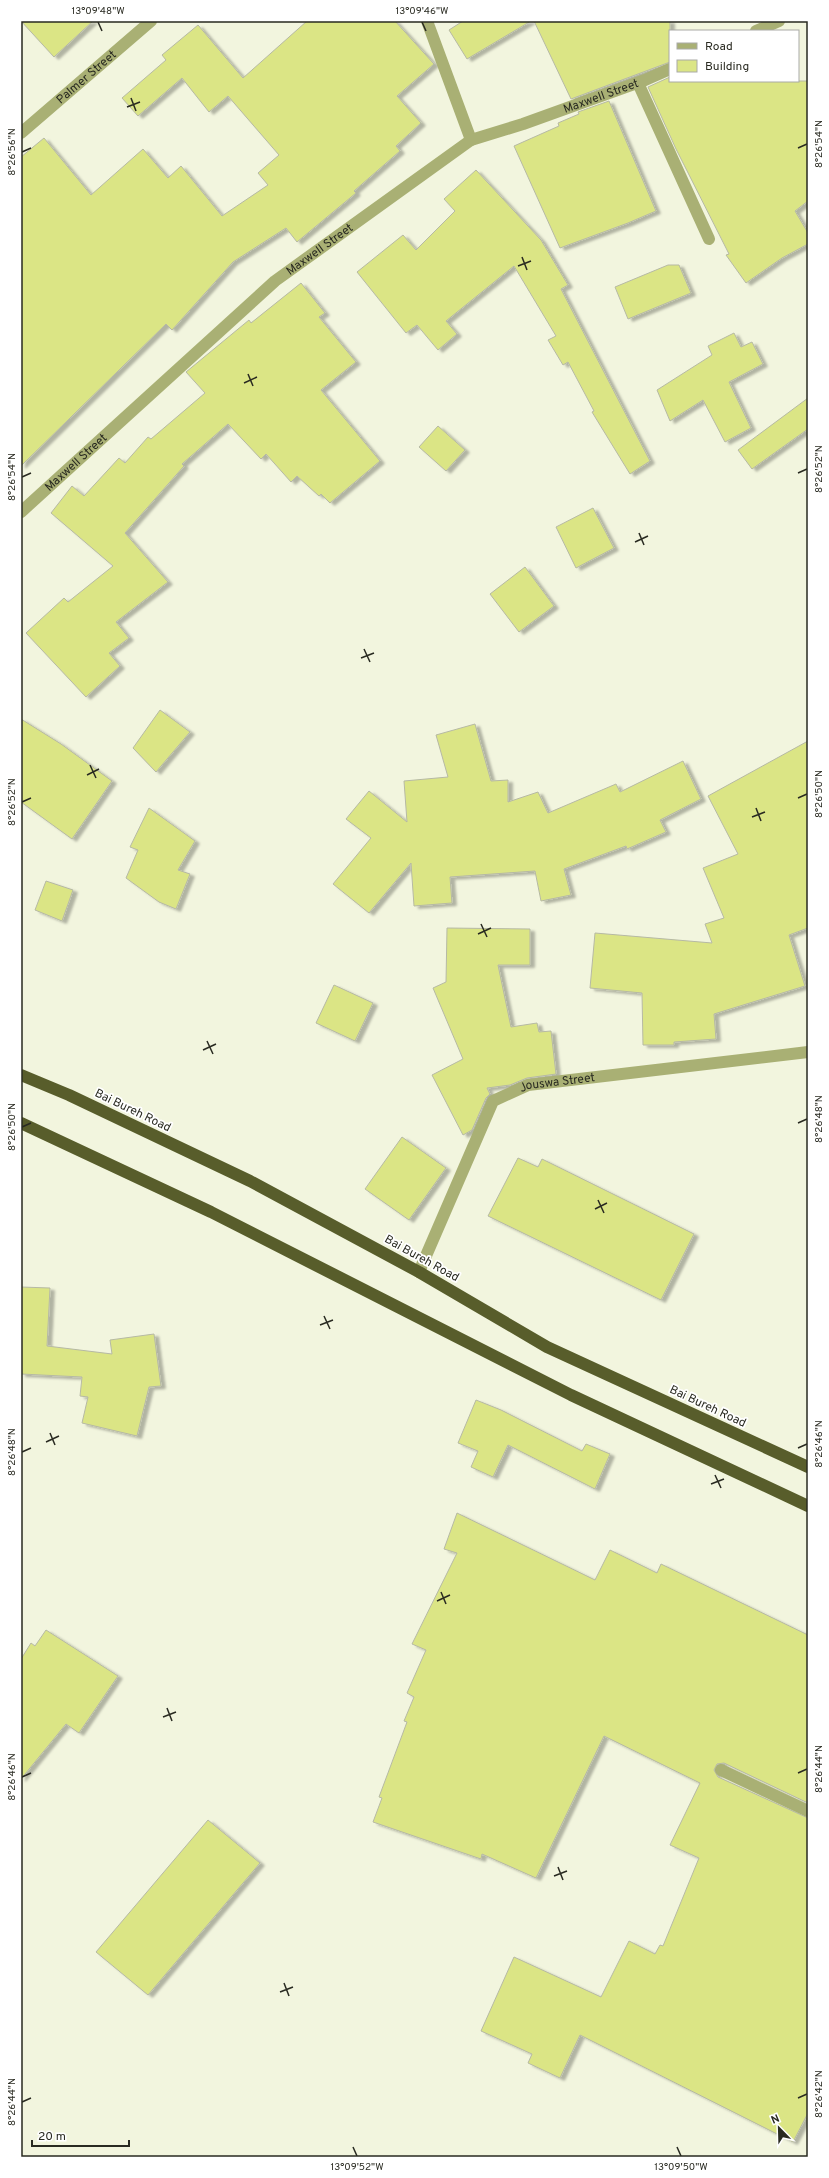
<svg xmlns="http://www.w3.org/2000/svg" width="829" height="2178" font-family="Overpass,sans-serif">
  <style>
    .building { fill: #dbe585; stroke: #b6b9a4; filter: url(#shadow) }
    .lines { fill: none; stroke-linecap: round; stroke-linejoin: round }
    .lane { stroke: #a9b074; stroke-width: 12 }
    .street { stroke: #a9b074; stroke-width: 12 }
    .highway { stroke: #585d2b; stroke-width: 12 }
    .ticks { fill: none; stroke: #292a21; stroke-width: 1.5 }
    .labels { text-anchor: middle; stroke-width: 3.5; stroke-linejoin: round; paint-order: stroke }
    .street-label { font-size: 12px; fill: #292a21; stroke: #fff }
    .neatline { fill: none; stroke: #292a21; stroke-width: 1.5 }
    .ticks-label { font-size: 10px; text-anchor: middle; fill: #292a21 }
  </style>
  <defs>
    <filter id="shadow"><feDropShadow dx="4.5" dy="2.5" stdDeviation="1" flood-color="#0004"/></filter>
  </defs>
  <rect width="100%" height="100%" fill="#f2f5de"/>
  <g class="building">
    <polygon points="21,21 93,21 54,57"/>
    <polygon points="307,21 395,21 434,64 397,96 421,123 396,146 400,151 354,191 356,193 297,242 286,228 233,262 172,330 166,324 21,466 21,157 44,138 91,195 143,149 168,178 181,166 222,216 268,185 258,173 279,155 228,96 209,112 182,78 138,116 122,98 166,60 162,55 198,25 243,78"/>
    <polygon points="463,21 531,21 467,59 449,30"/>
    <polygon points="534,21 670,21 670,62 571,99"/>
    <polygon points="670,77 670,81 808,81 808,201 795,211 808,233 808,244 782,258 746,283 726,255 729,254 676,149 648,87"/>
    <polygon points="609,101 656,211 628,223 560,248 514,146 559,126 558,123 579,114 578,112"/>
    <polygon points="476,170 541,240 568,285 561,289 650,461 630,474 592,412 594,411 568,362 563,365 548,340 556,336 514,266 446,321 457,334 438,350 417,325 406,333 357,272 403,235 416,250 455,211 444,199"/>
    <polygon points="668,265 679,265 691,293 628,319 615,287"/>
    <polygon points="301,283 325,313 319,317 356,362 321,390 380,461 330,503 321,494 319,496 297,476 291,482 266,454 261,459 228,424 182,464 184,466 125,533 168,582 116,622 129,638 109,653 120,666 86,697 26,633 64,598 68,602 113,566 51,513 72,486 84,496 119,458 125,463 148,437 151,439 205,393 186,372 249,320 251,323"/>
    <polygon points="734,333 741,347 752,342 763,364 729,382 751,428 725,442 703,400 670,421 657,390 712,355 708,346"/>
    <polygon points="808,398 808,429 752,469 738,450"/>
    <polygon points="438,426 465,450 446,471 419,447"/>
    <polygon points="593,508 614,548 576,568 556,527"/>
    <polygon points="525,567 554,606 519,632 490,594"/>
    <polygon points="160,710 190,732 156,772 133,748"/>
    <polygon points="21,719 61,744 112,781 72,839 21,802"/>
    <polygon points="475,724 491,781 508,780 508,802 538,792 548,813 616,784 620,792 683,761 701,799 660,820 666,832 627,849 626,846 564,869 571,895 541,901 535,871 450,877 452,903 414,906 411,863 369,913 333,884 371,838 346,819 369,791 407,822 404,781 448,777 436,735"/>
    <polygon points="808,741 808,928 789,935 805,986 714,1014 716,1039 674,1042 674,1045 643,1045 642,993 590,988 595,933 712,943 705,924 724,918 703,868 738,854 708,796"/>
    <polygon points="149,808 195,841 178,870 190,874 176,909 159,902 126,878 138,850 130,847"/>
    <polygon points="46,881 73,890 62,921 35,910"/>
    <polygon points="447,928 530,929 530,965 498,965 511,1027 537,1023 539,1032 551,1031 556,1074 527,1078 510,1085 487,1088 490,1094 486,1098 472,1130 463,1135 432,1075 463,1059 433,988 446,982"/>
    <polygon points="334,985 373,1003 355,1041 316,1023"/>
    <polygon points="402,1137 446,1168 409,1220 365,1189"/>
    <polygon points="518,1158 538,1167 542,1159 694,1234 661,1300 488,1216"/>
    <polygon points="21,1287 50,1288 47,1346 112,1354 110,1340 154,1334 161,1386 149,1387 137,1436 82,1423 88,1397 80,1396 82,1377 21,1374"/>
    <polygon points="476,1400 501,1410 582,1451 586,1444 610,1454 595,1489 508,1445 493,1477 471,1467 478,1451 458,1443"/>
    <polygon points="457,1513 595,1580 610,1550 657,1573 661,1564 808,1635 808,1803 724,1763 717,1764 714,1770 718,1777 808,1818 808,2113 793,2142 580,2035 560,2078 528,2063 532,2054 481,2031 514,1957 601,1997 629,1941 655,1954 660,1945 663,1946 699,1858 670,1845 700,1783 604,1736 536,1878 482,1854 481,1859 373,1822 382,1798 379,1797 407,1722 404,1721 414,1697 407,1693 426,1650 412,1644 457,1553 444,1549"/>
    <polygon points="46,1630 118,1676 79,1733 66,1724 21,1779 21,1659 31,1643 35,1646"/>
    <polygon points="208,1820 260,1863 148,1995 96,1952"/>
  </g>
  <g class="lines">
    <polyline class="lane" points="721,1770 808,1811"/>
    <g class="street">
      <polyline points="427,21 471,140"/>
      <polyline points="756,31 779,21"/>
      <polyline points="638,83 709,239"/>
      <path id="s1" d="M 21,133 L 151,21"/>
      <path id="s2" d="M 21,512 L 275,281 L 471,140 L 523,124 L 645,80 L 670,69"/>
      <path id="s3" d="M 419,1272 L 493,1101 L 528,1085 L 808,1052"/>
    </g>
    <g class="highway">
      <polyline points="21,1075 69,1095 250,1181 419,1272 547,1347 808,1467"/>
      <polyline points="21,1123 211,1212 571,1395 808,1506"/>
    </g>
  </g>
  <path class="ticks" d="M 98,22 L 102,31M 422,22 L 426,31M 131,98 L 136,111M 127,107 L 140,102M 798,148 L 807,144M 22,152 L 31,148M 522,257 L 527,270M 518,266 L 531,261M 248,374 L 253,386M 244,383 L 257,377M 798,473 L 807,469M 22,477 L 31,473M 639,533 L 644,545M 635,542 L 648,536M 364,649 L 370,662M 361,658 L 374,653M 90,765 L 96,778M 87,775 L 99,769M 798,798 L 807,794M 22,802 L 31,798M 756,808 L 761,821M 752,817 L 765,812M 481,924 L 487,937M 478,934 L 491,928M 207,1041 L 213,1054M 203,1050 L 216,1044M 798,1123 L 807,1119M 22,1127 L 31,1123M 598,1200 L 604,1213M 595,1209 L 607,1203M 324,1316 L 330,1329M 320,1325 L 333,1320M 50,1433 L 55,1445M 46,1442 L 59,1436M 798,1448 L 807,1444M 22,1452 L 31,1448M 715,1475 L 721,1488M 711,1484 L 724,1479M 441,1592 L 446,1604M 437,1601 L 450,1595M 167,1708 L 172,1721M 163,1717 L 176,1712M 798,1773 L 807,1769M 22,1777 L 31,1773M 558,1867 L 563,1880M 554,1876 L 567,1871M 284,1983 L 289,1996M 280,1992 L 293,1987M 798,2098 L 807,2094M 22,2102 L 31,2098M 353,2147 L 357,2156M 677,2147 L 681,2156"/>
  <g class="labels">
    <g class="street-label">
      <text dy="4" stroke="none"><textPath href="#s1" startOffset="86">Palmer Street</textPath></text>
      <text dy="4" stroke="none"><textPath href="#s2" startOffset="722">Maxwell Street</textPath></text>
      <text dy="4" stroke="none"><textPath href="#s2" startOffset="398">Maxwell Street</textPath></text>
      <text dy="4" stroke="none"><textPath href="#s2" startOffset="74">Maxwell Street</textPath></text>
      <text dy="4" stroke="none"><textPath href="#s3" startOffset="254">Jouswa Street</textPath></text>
      <text transform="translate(133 1110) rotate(26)" y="4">Bai Bureh Road</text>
      <text transform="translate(422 1258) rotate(29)" y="4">Bai Bureh Road</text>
      <text transform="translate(708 1406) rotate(25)" y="4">Bai Bureh Road</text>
    </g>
  </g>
  <rect width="829" height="2178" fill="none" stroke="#ffffff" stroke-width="44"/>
  <rect x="669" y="30" width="130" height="52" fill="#ffffff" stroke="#a9aaa6"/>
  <rect x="677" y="43" width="20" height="6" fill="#a9b074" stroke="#a9aaa6"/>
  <text x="705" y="50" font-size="12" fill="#292a21">Road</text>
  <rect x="677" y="60" width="20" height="12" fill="#dbe585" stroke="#a9aaa6"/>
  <text x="705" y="70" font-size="12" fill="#292a21">Building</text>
  <g transform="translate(779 2128) rotate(337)" stroke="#ffffff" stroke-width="3" paint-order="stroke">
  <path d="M0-3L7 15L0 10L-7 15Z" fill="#292a21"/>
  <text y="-6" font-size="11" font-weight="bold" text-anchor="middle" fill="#292a21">N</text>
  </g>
  <path d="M32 2140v6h97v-6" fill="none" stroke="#292a21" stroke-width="2"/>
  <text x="38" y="2140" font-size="12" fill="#292a21" stroke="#ffffff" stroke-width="3" paint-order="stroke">20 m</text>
  <rect x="22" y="22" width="785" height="2134" class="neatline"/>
  <g class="ticks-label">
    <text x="98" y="14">13°09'48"W</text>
    <text x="422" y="14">13°09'46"W</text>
    <text transform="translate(818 144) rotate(-90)" y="4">8°26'54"N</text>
    <text transform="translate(11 152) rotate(-90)" y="4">8°26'56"N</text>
    <text transform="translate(818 469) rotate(-90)" y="4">8°26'52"N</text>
    <text transform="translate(11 477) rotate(-90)" y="4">8°26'54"N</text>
    <text transform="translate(818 794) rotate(-90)" y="4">8°26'50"N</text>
    <text transform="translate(11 802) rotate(-90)" y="4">8°26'52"N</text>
    <text transform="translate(818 1119) rotate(-90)" y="4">8°26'48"N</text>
    <text transform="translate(11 1127) rotate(-90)" y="4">8°26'50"N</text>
    <text transform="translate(818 1444) rotate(-90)" y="4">8°26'46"N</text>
    <text transform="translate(11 1452) rotate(-90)" y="4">8°26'48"N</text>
    <text transform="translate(818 1769) rotate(-90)" y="4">8°26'44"N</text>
    <text transform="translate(11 1777) rotate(-90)" y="4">8°26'46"N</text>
    <text transform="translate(818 2094) rotate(-90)" y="4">8°26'42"N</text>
    <text transform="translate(11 2102) rotate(-90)" y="4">8°26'44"N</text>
    <text x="357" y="2170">13°09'52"W</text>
    <text x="681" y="2170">13°09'50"W</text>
  </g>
</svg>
